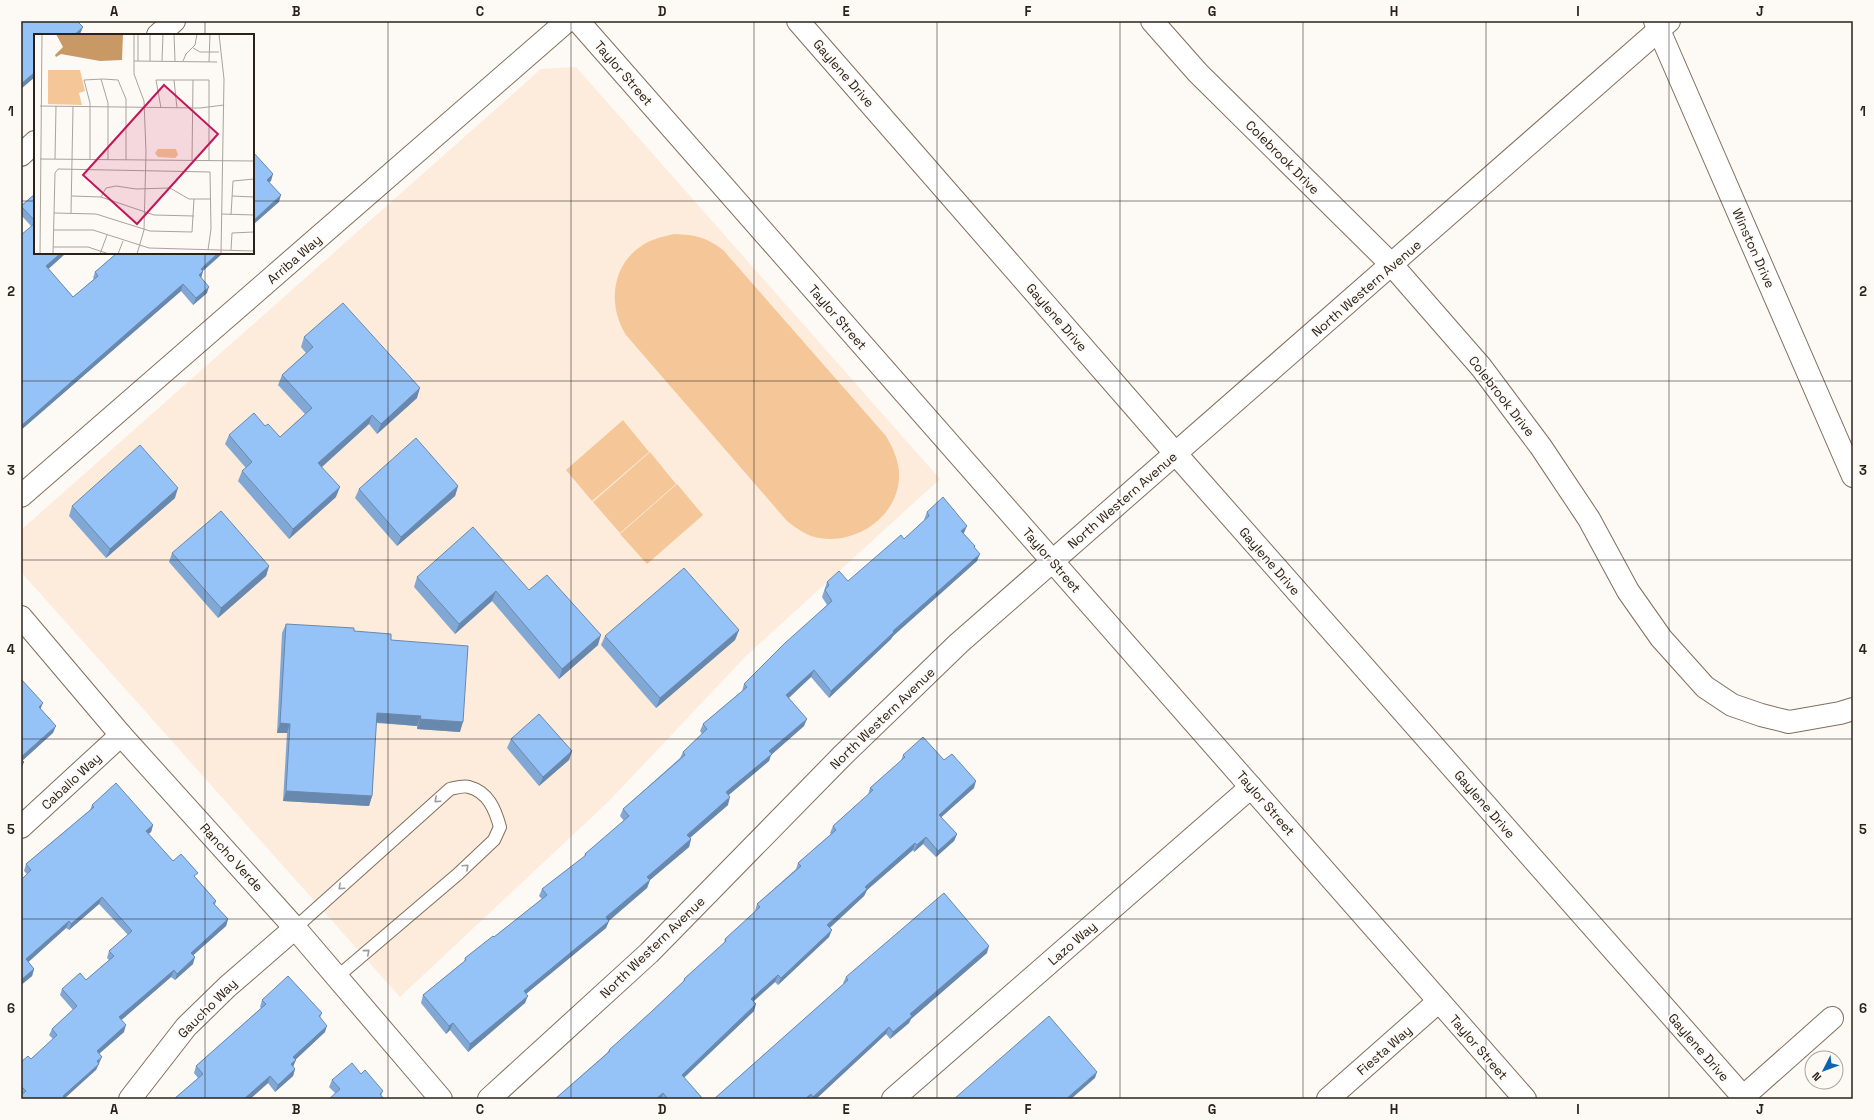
<svg xmlns="http://www.w3.org/2000/svg" width="1874" height="1120" font-family="'Space Grotesk',sans-serif">
  <style>
    .built { fill: #fdecdc }
    .green { fill: #f5c798 }
    .lines { fill: none; stroke-linecap: round; stroke-linejoin: round }
    .service-casing { stroke: #826f5c; stroke-width: 14 }
    .minor-casing { stroke: #826f5c; stroke-width: 24 }
    .tertiary-casing { stroke: #826f5c; stroke-width: 24 }
    .service { stroke: #fff; stroke-width: 12 }
    .minor { stroke: #fff; stroke-width: 22 }
    .tertiary { stroke: #fff; stroke-width: 22 }
    .wall { fill: #81a8d4 }
    .shaded-wall { fill: #6988ad }
    .building { fill: #96c3f7; stroke: #6988ad }
    .oneway { stroke: #9f9c98 }
    .grid { fill: none; stroke: #2a221a; stroke-width: 1; stroke-opacity: 0.55 }
    .labels { text-anchor: middle; stroke-width: 3.5; stroke-linejoin: round; paint-order: stroke }
    .street-label { font-size: 13px; fill: #2a221a; stroke: #fdf9f5 }
    .inset-road { fill: none; stroke: #a9a39d; stroke-width: 1 }
    .view { fill: #c2185b; fill-opacity: 0.15; stroke: #c2185b; stroke-width: 2 }
    .inset-edge { fill: none; stroke: #2a221a; stroke-width: 2 }
    .neatline { fill: none; stroke: #2a221a; stroke-width: 1.5 }
    .grid-label { font-size: 13px; text-anchor: middle; font-weight: bold; fill: #2a221a }
  </style>
  <rect width="100%" height="100%" fill="#fdf9f5"/>
  <polygon class="built" points="576,67 940,479 746,656 609,801 400,997 21,572 21,530 541,69"/>
  <g class="green">
    <path d="M 674,234 C 696,235 706,237 723,250 L 886,436 C 892,446 898,459 899,471 C 902,513 859,545 819,538 C 807,536 797,529 787,521 L 626,335 C 608,307 611,267 640,247 C 650,239 662,237 674,234 Z"/>
    <polygon points="623,420 649,452 592,501 566,470"/>
    <polygon points="650,452 676,484 620,533 593,502"/>
    <polygon points="677,484 703,515 647,564 620,534"/>
  </g>
  <g class="lines">
    <defs>
      <path id="service" d="M 295,928 L 450,789 C 455,788 463,785 469,787 C 488,792 495,809 500,827 L 494,840 L 458,874 L 337,977"/>
      <g id="minor">
        <polyline points="798,21 1175,453 1745,1099"/>
        <polyline points="1152,21 1198,73 1392,265 1481,367 1541,447 1589,519 1628,591 1661,638 1705,687 1732,705 1761,715 1789,722 1840,713 1853,709"/>
        <polyline points="1655,21 1853,476"/>
        <polyline points="158,35 174,21"/>
        <polyline points="21,155 35,142"/>
        <polyline points="21,496 567,21"/>
        <polyline points="21,617 121,735 295,928 441,1099"/>
        <polyline points="21,827 121,735"/>
        <polyline points="1743,1097 1832,1018"/>
        <polyline points="130,1099 186,1027 227,987 295,928"/>
        <polyline points="489,1099 649,953 842,756 959,643 1669,21"/>
        <polyline points="893,1099 1251,787"/>
        <polyline points="1328,1099 1439,1001"/>
      </g>
      <polyline id="tertiary" points="578,21 1525,1099"/>
    </defs>
    <use href="#service" class="service-casing"/>
    <use href="#minor" class="minor-casing"/>
    <use href="#tertiary" class="tertiary-casing"/>
    <use href="#service" class="service"/>
    <use href="#minor" class="minor"/>
    <use href="#tertiary" class="tertiary"/>
  </g>
  <g class="wall">
    <polygon points="35,194 35,253 66,253 48,269 73,297 94,279 93,278 95,272 117,253 223,253 203,271 201,278 207,293 193,305 181,291 21,430 31,226 21,215 21,206"/>
    <polygon points="304,337 417,398 377,434 369,424 322,467 336,497 289,539 238,481 242,471 246,468 225,444 229,435 265,426 280,437 305,414 278,385 282,375 306,353 301,347"/>
    <polygon points="458,486 455,496 397,546 355,498 359,489"/>
    <polygon points="175,498 106,558 69,516 72,506"/>
    <polygon points="927,512 964,533 964,534 975,546 974,547 977,561 893,636 891,639 829,698 811,677 789,698 804,726 771,755 769,761 728,795 728,805 690,838 691,839 689,847 650,880 647,888 609,921 606,928 526,994 525,1003 468,1052 450,1030 446,1034 421,1003 423,995 464,962 465,958 494,937 542,899 539,896 542,889 584,857 585,854 624,821 620,816 623,809 680,758 683,752 702,734 700,731 703,724 742,691 744,684 827,605 822,597 827,582 848,581 904,539 925,520 924,520"/>
    <polygon points="172,553 269,566 266,576 218,618 169,562"/>
    <polygon points="417,577 529,590 598,645 559,679 492,601 455,634 414,587"/>
    <polygon points="286,624 354,631 391,640 460,732 417,729 417,726 376,723 372,796 369,806 283,801 287,733 277,733 282,633"/>
    <polygon points="739,630 735,640 656,708 601,645 605,636"/>
    <polygon points="511,739 572,751 569,760 539,786 507,748"/>
    <polygon points="903,755 944,760 974,788 941,817 957,834 954,841 936,857 923,844 914,852 913,850 867,890 864,896 830,928 829,937 778,985 775,982 754,1001 754,1011 684,1078 703,1099 555,1099 607,1053 609,1050 651,1012 683,982 684,979 724,943 725,939 756,912 755,911 757,904 796,869 798,863 831,834 830,833 833,826 868,795 870,788 901,761"/>
    <polygon points="92,805 153,825 151,832 148,834 173,861 196,878 216,901 215,905 228,919 226,926 193,955 193,964 175,980 171,977 121,1020 124,1032 99,1054 99,1063 96,1070 21,1099 21,1062 31,1059 53,1039 49,1035 52,1029 73,1010 60,995 62,989 86,980 109,960 107,958 109,951 128,935 99,904 69,930 66,928 28,962 34,969 32,976 21,985 21,880 27,874 24,871 26,864 90,810"/>
    <polygon points="987,953 911,1019 909,1023 890,1039 886,1034 816,1099 714,1099 844,984 843,983 846,977"/>
    <polygon points="262,1000 322,1013 320,1018 325,1032 295,1060 293,1067 295,1069 293,1076 275,1092 268,1083 250,1099 174,1099 198,1078 194,1073 196,1066 261,1008 260,1007"/>
    <polygon points="361,1074 383,1091 381,1096 335,1093 329,1087 332,1080"/>
  </g>
  <g class="shaded-wall">
    <polygon points="83,27 80,34 79,35 74,35"/>
    <polygon points="35,72 35,77 21,89 21,84"/>
    <polygon points="273,174 271,181 264,186 267,180"/>
    <polygon points="281,195 279,202 253,225 253,221"/>
    <polygon points="61,253 66,253 44,273 46,266"/>
    <polygon points="218,253 223,253 198,275 201,269"/>
    <polygon points="203,271 201,278 199,275"/>
    <polygon points="183,284 181,291 21,430 21,426"/>
    <polygon points="209,287 207,293 193,305 196,298"/>
    <polygon points="420,388 417,398 377,434 381,424"/>
    <polygon points="372,415 369,424 315,473 318,463"/>
    <polygon points="458,486 455,496 397,546 401,537"/>
    <polygon points="340,487 336,497 289,539 293,529"/>
    <polygon points="178,488 175,498 106,558 110,549"/>
    <polygon points="967,526 964,533 958,539 961,531"/>
    <polygon points="980,554 977,561 893,636 891,639 829,698 831,691 893,631"/>
    <polygon points="269,566 266,576 218,618 221,608"/>
    <polygon points="496,591 492,601 455,634 459,624"/>
    <polygon points="739,630 735,640 656,708 660,698"/>
    <polygon points="601,635 598,645 559,679 562,669"/>
    <polygon points="814,670 811,677 784,702 786,695"/>
    <polygon points="43,703 40,710 39,707"/>
    <polygon points="377,713 421,716 417,726 373,722"/>
    <polygon points="420,719 463,722 460,732 417,729"/>
    <polygon points="807,719 804,726 771,755 769,761 723,800 726,792 769,751"/>
    <polygon points="280,723 290,724 287,733 277,733"/>
    <polygon points="56,726 53,733 21,762 21,757"/>
    <polygon points="572,751 569,760 539,786 543,777"/>
    <polygon points="24,762 21,769 21,765"/>
    <polygon points="976,781 974,788 937,821 939,815"/>
    <polygon points="286,791 372,796 369,806 283,801"/>
    <polygon points="730,797 728,805 685,842 687,835"/>
    <polygon points="153,825 151,832 144,838 146,831"/>
    <polygon points="957,834 954,841 936,857 938,851"/>
    <polygon points="926,837 923,844 914,852 917,845"/>
    <polygon points="691,839 689,847 644,885 647,877"/>
    <polygon points="915,843 913,850 867,890 864,896 825,932 827,925 865,887"/>
    <polygon points="650,880 647,888 607,922 609,921 606,928 521,998 524,991 606,917"/>
    <polygon points="102,897 99,904 69,930 71,924"/>
    <polygon points="228,919 226,926 189,959 191,953"/>
    <polygon points="69,921 66,928 24,966 26,959"/>
    <polygon points="832,930 829,937 778,985 781,978"/>
    <polygon points="989,946 987,953 911,1019 909,1023 890,1039 893,1032 910,1014"/>
    <polygon points="195,957 193,964 175,980 177,974"/>
    <polygon points="34,969 32,976 21,985 21,980"/>
    <polygon points="174,970 171,977 117,1024 119,1017"/>
    <polygon points="778,975 775,982 749,1005 751,999"/>
    <polygon points="528,996 525,1003 468,1052 470,1044"/>
    <polygon points="756,1004 754,1011 679,1082 682,1075"/>
    <polygon points="453,1023 450,1030 446,1034 449,1026"/>
    <polygon points="126,1025 124,1032 94,1058 97,1051"/>
    <polygon points="327,1026 325,1032 292,1063 296,1060 293,1067 288,1071 293,1057"/>
    <polygon points="889,1027 886,1034 816,1099 812,1099 813,1097"/>
    <polygon points="102,1057 96,1070 64,1099 63,1096"/>
    <polygon points="295,1069 293,1076 275,1092 278,1085"/>
    <polygon points="1097,1072 1095,1078 1071,1099 1066,1099"/>
    <polygon points="270,1076 268,1083 250,1099 244,1099"/>
    <polygon points="663,1093 661,1099 656,1099"/>
    <polygon points="811,1094 809,1099 805,1099"/>
  </g>
  <g class="building">
    <polygon points="21,21 77,21 83,27 74,35 35,35 35,72 21,84"/>
    <polygon points="253,152 273,174 267,180 281,195 253,221"/>
    <polygon points="35,194 35,221 21,206"/>
    <polygon points="35,223 35,253 61,253 46,266 73,297 98,276 95,272 117,253 218,253 201,269 203,271 199,275 209,287 196,298 183,284 21,426 21,235"/>
    <polygon points="343,303 420,388 381,424 372,415 318,463 340,487 293,529 242,471 252,462 229,435 254,413 265,426 268,424 280,437 312,408 282,375 313,347 304,337"/>
    <polygon points="416,438 458,486 401,537 359,489"/>
    <polygon points="140,445 178,488 110,549 72,506"/>
    <polygon points="943,497 967,526 961,531 975,546 974,547 980,554 893,631 894,632 831,691 814,670 786,695 807,719 769,751 772,754 726,792 730,797 687,835 691,839 647,877 650,880 606,917 609,921 524,991 528,996 470,1044 453,1023 449,1026 423,995 466,960 465,958 493,936 494,937 547,895 542,889 586,855 585,854 629,816 623,809 685,755 683,752 707,729 703,724 747,687 744,684 785,643 832,601 825,590 829,585 827,582 839,571 848,581 901,535 904,539 929,516 927,512"/>
    <polygon points="221,511 269,566 221,608 172,553"/>
    <polygon points="473,527 529,590 547,575 601,635 562,669 496,591 459,624 417,577"/>
    <polygon points="684,568 739,630 660,698 605,636"/>
    <polygon points="286,624 354,628 354,631 391,634 391,640 468,646 463,722 420,719 421,716 377,713 372,796 286,791 290,724 280,723"/>
    <polygon points="21,679 43,703 39,707 56,726 21,757"/>
    <polygon points="539,714 572,751 543,777 511,739"/>
    <polygon points="923,737 944,760 952,754 976,781 939,815 957,834 938,851 926,837 917,845 915,843 865,887 867,889 827,925 832,930 781,978 778,975 751,999 756,1004 682,1075 703,1099 668,1099 663,1093 656,1099 555,1099 610,1051 609,1050 651,1012 685,980 684,979 726,941 725,939 760,907 757,904 801,866 798,863 836,830 833,826 873,790 870,788 905,757 903,755"/>
    <polygon points="21,759 24,762 21,765"/>
    <polygon points="116,783 153,825 146,831 173,861 181,854 198,873 194,876 216,901 213,903 228,919 191,953 195,957 177,974 174,970 119,1017 126,1025 97,1051 102,1057 97,1061 99,1064 63,1096 65,1099 21,1099 21,1095 26,1091 21,1086 21,1062 28,1056 31,1059 57,1035 52,1029 77,1006 62,989 80,973 86,980 114,956 109,951 132,931 102,897 71,924 69,921 26,959 34,969 21,980 21,880 31,870 26,864 94,807 92,805"/>
    <polygon points="944,893 989,946 910,1014 912,1016 893,1032 889,1027 813,1097 811,1094 805,1099 714,1099 848,980 846,977"/>
    <polygon points="288,976 322,1013 319,1016 327,1026 293,1057 296,1060 291,1064 295,1069 278,1085 270,1076 244,1099 174,1099 203,1074 196,1066 266,1004 262,1000"/>
    <polygon points="1049,1016 1097,1072 1066,1099 954,1099"/>
    <polygon points="352,1063 361,1074 365,1070 383,1091 380,1094 384,1099 329,1099 340,1089 332,1080"/>
  </g>
  <defs><path id="oneway-chevron" d="M-2-3.5L2.5 0L-2 3.5" fill="none" stroke-width="1.6" stroke-linecap="round" stroke-linejoin="round"/></defs>
  <g class="oneway">
    <use href="#oneway-chevron" transform="translate(437 800) rotate(138)"/>
    <use href="#oneway-chevron" transform="translate(466 867) rotate(-43)"/>
    <use href="#oneway-chevron" transform="translate(341 887) rotate(138)"/>
    <use href="#oneway-chevron" transform="translate(367 952) rotate(-40)"/>
  </g>
  <path class="grid" d="M 205,21 L 205,35M 388,21 L 388,1099M 571,21 L 571,1099M 754,21 L 754,1099M 937,21 L 937,1099M 1120,21 L 1120,1099M 1303,21 L 1303,1099M 1486,21 L 1486,1099M 1669,21 L 1669,1099M 21,201 L 35,201M 253,201 L 1853,201M 205,253 L 205,1099M 21,381 L 1853,381M 21,560 L 1853,560M 21,739 L 1853,739M 21,919 L 1853,919"/>
  <g class="labels">
    <g class="street-label">
      <text transform="translate(624 73) rotate(49)" y="5">Taylor Street</text>
      <text transform="translate(844 73) rotate(49)" y="5">Gaylene Drive</text>
      <text transform="translate(1283 157) rotate(45)" y="5">Colebrook Drive</text>
      <text transform="translate(1754 248) rotate(66)" y="5">Winston Drive</text>
      <text transform="translate(294 259) rotate(-41)" y="5">Arriba Way</text>
      <text transform="translate(1366 288) rotate(-41)" y="5">North Western Avenue</text>
      <text transform="translate(838 317) rotate(49)" y="5">Taylor Street</text>
      <text transform="translate(1057 317) rotate(49)" y="5">Gaylene Drive</text>
      <text transform="translate(1502 396) rotate(52)" y="5">Colebrook Drive</text>
      <text transform="translate(1122 500) rotate(-41)" y="5">North Western Avenue</text>
      <text transform="translate(1052 560) rotate(49)" y="5">Taylor Street</text>
      <text transform="translate(1270 561) rotate(49)" y="5">Gaylene Drive</text>
      <text transform="translate(882 718) rotate(-44)" y="5">North Western Avenue</text>
      <text transform="translate(71 781) rotate(-43)" y="5">Caballo Way</text>
      <text transform="translate(1266 803) rotate(49)" y="5">Taylor Street</text>
      <text transform="translate(1485 804) rotate(49)" y="5">Gaylene Drive</text>
      <text transform="translate(232 857) rotate(48)" y="5">Rancho Verde</text>
      <text transform="translate(1072 943) rotate(-41)" y="5">Lazo Way</text>
      <text transform="translate(652 947) rotate(-44)" y="5">North Western Avenue</text>
      <text transform="translate(207 1008) rotate(-45)" y="5">Gaucho Way</text>
      <text transform="translate(1479 1047) rotate(49)" y="5">Taylor Street</text>
      <text transform="translate(1699 1047) rotate(49)" y="5">Gaylene Drive</text>
      <text transform="translate(1384 1050) rotate(-41)" y="5">Fiesta Way</text>
    </g>
  </g>
  <g transform="translate(34 34)">
    <rect width="220" height="220" fill="#fdf9f5"/>
    <path d="M 14,36 L 46,36 L 51,57 L 45,59 L 48,71 L 14,70 ZM 124,115 L 142,115 L 144,121 L 141,124 L 124,123 L 121,119 Z" fill="#f5c798"/>
    <path d="M 22,0 L 89,0 L 88,26 L 66,27 L 27,20 L 22,23 L 21,21 L 29,13 Z" fill="#c89865"/>
    <path class="inset-road" d="M 100,0 L 100,40 L 110,67 L 112,118 L 110,196 L 103,220M 140,0 L 141,27M 185,0 L 190,45 L 187,220M 159,14 L 166,18 L 185,18M 100,27 L 183,28M 104,27 L 104,0M 116,27 L 116,0M 128,27 L 129,0M 149,27 L 152,20 L 161,11 L 163,0M 175,28 L 176,0M 67,45 L 74,69 L 74,126M 140,46 L 143,74M 6,72 L 166,74 L 190,71M 127,74 L 122,46 L 175,46 L 175,127M 6,125 L 220,127M 21,125 L 22,72M 56,125 L 56,69 L 50,46 L 69,45 L 84,46 L 92,65 L 92,126M 158,127 L 159,46M 38,162 L 67,163 L 120,181 L 160,182M 198,162 L 220,163M 67,163 L 72,154 L 82,152 L 102,155 L 136,154 L 155,165 L 177,165M 20,179 L 62,180 L 116,197 L 158,198 L 160,165M 37,179 L 39,73M 187,180 L 220,181M 197,181 L 199,147 L 220,145M 20,196 L 59,196 L 115,214 L 220,217M 19,213 L 54,213 L 75,220M 197,216 L 198,199 L 220,198M 6,220 L 8,0M 19,220 L 21,139 L 24,135 L 176,138 L 177,195 L 174,216M 66,220 L 73,201M 84,220 L 89,207"/>
    <path class="view" d="M 130,51 L 184,100 L 103,190 L 49,141 Z"/>
    <rect width="220" height="220" class="inset-edge"/>
  </g>
  <rect width="1874" height="1120" fill="none" stroke="#fdf9f5" stroke-width="44"/>
  <g transform="translate(1824 1070) rotate(228)"><circle r="19" fill="#fdf9f5" stroke="#a9a39d"/>
  <path d="M0-3L7 15L0 10L-7 15Z" fill="#0f64b1"/>
  <text y="-6" font-size="11" font-weight="bold" text-anchor="middle" fill="#2a221a">N</text>
  </g>
  <rect x="22" y="22" width="1830" height="1076" class="neatline"/>
  <g class="grid-label">
    <text x="114" y="16">A</text>
    <text x="296" y="16">B</text>
    <text x="480" y="16">C</text>
    <text x="662" y="16">D</text>
    <text x="846" y="16">E</text>
    <text x="1028" y="16">F</text>
    <text x="1212" y="16">G</text>
    <text x="1394" y="16">H</text>
    <text x="1578" y="16">I</text>
    <text x="1760" y="16">J</text>
    <text x="11" y="116">1</text>
    <text x="1863" y="116">1</text>
    <text x="11" y="296">2</text>
    <text x="1863" y="296">2</text>
    <text x="11" y="475">3</text>
    <text x="1863" y="475">3</text>
    <text x="11" y="654">4</text>
    <text x="1863" y="654">4</text>
    <text x="11" y="834">5</text>
    <text x="1863" y="834">5</text>
    <text x="11" y="1013">6</text>
    <text x="1863" y="1013">6</text>
    <text x="114" y="1114">A</text>
    <text x="296" y="1114">B</text>
    <text x="480" y="1114">C</text>
    <text x="662" y="1114">D</text>
    <text x="846" y="1114">E</text>
    <text x="1028" y="1114">F</text>
    <text x="1212" y="1114">G</text>
    <text x="1394" y="1114">H</text>
    <text x="1578" y="1114">I</text>
    <text x="1760" y="1114">J</text>
  </g>
</svg>
